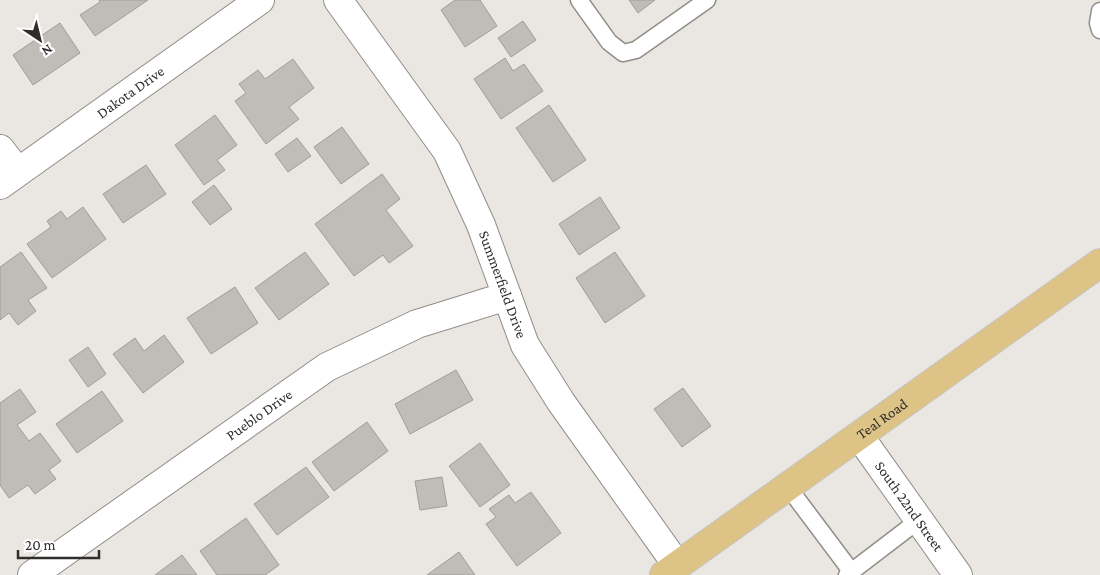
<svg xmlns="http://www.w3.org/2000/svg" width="1100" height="575" font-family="'Crimson Pro',serif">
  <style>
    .building { fill: #c0bdb8; stroke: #a09d98 }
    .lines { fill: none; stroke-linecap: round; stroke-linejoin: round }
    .service-casing { stroke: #918e89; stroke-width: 19 }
    .minor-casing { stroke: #918e89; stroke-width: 30 }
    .tertiary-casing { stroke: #918e89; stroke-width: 30 }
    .primary-casing { stroke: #c5c4c4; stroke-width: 30 }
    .service { stroke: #fff; stroke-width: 16 }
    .minor { stroke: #fff; stroke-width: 28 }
    .tertiary { stroke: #fff; stroke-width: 28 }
    .primary { stroke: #ddc386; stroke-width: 28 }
    .labels { text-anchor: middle; stroke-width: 4.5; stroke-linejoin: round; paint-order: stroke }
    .street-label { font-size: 15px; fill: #2f2e2b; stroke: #fff }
  </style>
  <rect width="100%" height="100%" fill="#eae7e2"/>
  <g class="building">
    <polygon points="99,0 148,0 95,36 80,15 100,2"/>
    <polygon points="455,0 480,0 497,26 465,47 441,10"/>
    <polygon points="629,0 655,0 638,13"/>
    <polygon points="523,21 536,40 511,57 498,38"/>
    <polygon points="60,23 80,53 33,85 13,55"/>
    <polygon points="505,58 513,71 524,64 543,91 501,119 474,79"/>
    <polygon points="293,59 314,88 289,107 299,119 266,144 235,101 246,93 239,84 258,70 265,79"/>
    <polygon points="549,105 586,160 553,182 516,128"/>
    <polygon points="215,115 237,145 217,160 225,170 204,185 175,145"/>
    <polygon points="342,127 369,164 341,184 314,147"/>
    <polygon points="297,138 311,156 288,172 275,154"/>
    <polygon points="146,165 166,194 123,223 103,194"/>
    <polygon points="382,174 400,199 386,210 413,246 389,263 383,255 354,276 315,224"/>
    <polygon points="214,185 232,209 210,225 192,202"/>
    <polygon points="600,197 620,228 579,255 559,224"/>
    <polygon points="83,207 106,239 52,278 27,244 51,227 47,221 61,211 67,219"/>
    <polygon points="21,252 47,288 28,300 36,311 18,325 9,313 0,320 0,267"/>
    <polygon points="305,252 329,284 279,320 255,288"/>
    <polygon points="615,252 645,296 605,323 576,278"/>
    <polygon points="235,287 258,323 211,354 187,318"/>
    <polygon points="164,335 184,362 143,393 113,354 135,338 144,351"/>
    <polygon points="88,347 106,374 88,387 69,360"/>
    <polygon points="456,370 473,400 410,434 395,404"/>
    <polygon points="683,388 711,426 682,447 654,409"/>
    <polygon points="20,389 36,412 17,425 29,441 40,433 61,461 49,470 56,479 35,494 28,485 9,498 0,485 0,403"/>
    <polygon points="102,391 123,421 77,453 56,424"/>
    <polygon points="367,422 388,451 334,491 312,462"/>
    <polygon points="480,443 510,485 480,507 449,466"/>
    <polygon points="306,467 329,497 277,535 254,504"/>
    <polygon points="442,477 447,506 420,510 415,481"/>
    <polygon points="531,492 561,533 517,566 486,524 496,517 489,509 509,495 515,503"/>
    <polygon points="246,518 279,565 265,575 217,575 200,551"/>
    <polygon points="459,552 475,575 427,575"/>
    <polygon points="182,555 197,575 155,575"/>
  </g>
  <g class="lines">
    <defs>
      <g id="service">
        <polyline points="579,0 609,42 623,53 636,50 707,0"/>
        <polyline points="1100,11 1098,23 1100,30"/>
        <polyline points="788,487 851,571"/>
        <polyline points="847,575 919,520"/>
      </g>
      <g id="minor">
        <path id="s1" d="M 338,0 L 447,151 L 481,225 L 525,345 L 561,402 L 677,565"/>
        <polyline points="0,149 18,172"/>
        <path id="s2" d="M 0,185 L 260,0"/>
        <path id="s3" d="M 32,575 L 327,367 L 417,324 L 507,296"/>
      </g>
      <g id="tertiary">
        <path id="s4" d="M 860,437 L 958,575"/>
      </g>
      <g id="primary">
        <path id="s5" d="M 664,575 L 1100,263"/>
      </g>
    </defs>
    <use href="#service" class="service-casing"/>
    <use href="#minor" class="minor-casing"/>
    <use href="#tertiary" class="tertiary-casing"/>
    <use href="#primary" class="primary-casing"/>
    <use href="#service" class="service"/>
    <use href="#minor" class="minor"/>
    <use href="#tertiary" class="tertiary"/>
    <use href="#primary" class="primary"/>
  </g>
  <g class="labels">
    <g class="street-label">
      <text dy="5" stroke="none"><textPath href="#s2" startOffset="160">Dakota Drive</textPath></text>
      <text dy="5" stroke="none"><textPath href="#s1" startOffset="331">Summerfield Drive</textPath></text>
      <text dy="5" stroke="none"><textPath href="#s3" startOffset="278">Pueblo Drive</textPath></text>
      <text dy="5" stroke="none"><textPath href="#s5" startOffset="268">Teal Road</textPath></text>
      <text dy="5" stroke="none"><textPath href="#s4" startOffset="85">South 22nd Street</textPath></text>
    </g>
  </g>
  <g transform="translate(40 40) rotate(145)" stroke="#ffffff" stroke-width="4" paint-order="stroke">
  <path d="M0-4L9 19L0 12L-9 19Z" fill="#2f2e2b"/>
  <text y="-8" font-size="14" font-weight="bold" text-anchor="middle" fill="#2f2e2b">N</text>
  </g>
  <path d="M18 550v8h81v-8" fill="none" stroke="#2f2e2b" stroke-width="2.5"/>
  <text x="25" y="550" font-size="15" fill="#2f2e2b" stroke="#ffffff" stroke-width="4" paint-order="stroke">20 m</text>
</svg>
